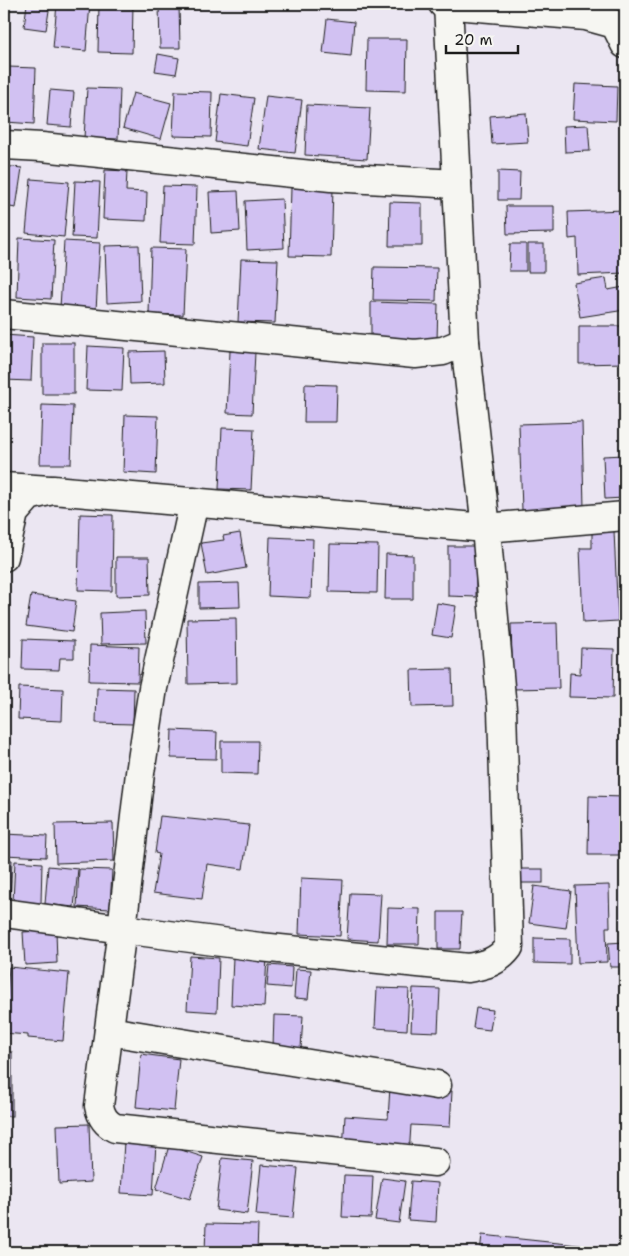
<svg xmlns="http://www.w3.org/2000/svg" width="629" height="1256" font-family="'Shantell Sans',sans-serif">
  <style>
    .building { fill: #d1c1f2; stroke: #1c1c1c }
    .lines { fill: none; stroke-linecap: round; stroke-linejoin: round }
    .minor-casing { stroke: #1c1c1c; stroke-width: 31 }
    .minor { stroke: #f6f6f2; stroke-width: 28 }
  </style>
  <rect width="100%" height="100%" fill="#ebe6f2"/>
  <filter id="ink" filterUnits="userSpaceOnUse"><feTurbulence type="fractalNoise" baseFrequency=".02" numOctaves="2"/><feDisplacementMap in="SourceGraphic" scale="10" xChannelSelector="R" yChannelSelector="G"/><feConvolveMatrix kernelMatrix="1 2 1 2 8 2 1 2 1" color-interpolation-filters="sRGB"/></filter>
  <g filter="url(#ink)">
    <g class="building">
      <polygon points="27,4 50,4 46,30 24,27"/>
      <polygon points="57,4 90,4 86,51 53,48"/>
      <polygon points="99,4 133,4 132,53 98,52"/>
      <polygon points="159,5 179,5 180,48 160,48"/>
      <polygon points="327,19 354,22 351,56 323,53"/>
      <polygon points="367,39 407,39 406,91 366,90"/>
      <polygon points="158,54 179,58 176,74 155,71"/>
      <polygon points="8,67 36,68 34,124 6,122"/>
      <polygon points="575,84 617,86 616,121 573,119"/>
      <polygon points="87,88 120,89 118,139 84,138"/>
      <polygon points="50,90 74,92 71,127 47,125"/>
      <polygon points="175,91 212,92 211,137 173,136"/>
      <polygon points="133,93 171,103 161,139 123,128"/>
      <polygon points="221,94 254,98 247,146 215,142"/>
      <polygon points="266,96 302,100 295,153 259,149"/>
      <polygon points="307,105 370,108 367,159 305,155"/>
      <polygon points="526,113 528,142 492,144 490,116"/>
      <polygon points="588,125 590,151 565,152 564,126"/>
      <polygon points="4,166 22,168 16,208 4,206"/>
      <polygon points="105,170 127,171 126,191 147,192 146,221 103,219"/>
      <polygon points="498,171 520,172 519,200 498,200"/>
      <polygon points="31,179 69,182 64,237 26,233"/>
      <polygon points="75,181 100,182 97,238 72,237"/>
      <polygon points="163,186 197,187 195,244 160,243"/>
      <polygon points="291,188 333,189 331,257 289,256"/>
      <polygon points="238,191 240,231 211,233 209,192"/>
      <polygon points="282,199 284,248 247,250 245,201"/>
      <polygon points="390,202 422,203 422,246 389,246"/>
      <polygon points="506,206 554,206 554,233 507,234"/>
      <polygon points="625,210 625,273 578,275 577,238 569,239 568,212"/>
      <polygon points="19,238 54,240 51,299 17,297"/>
      <polygon points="64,241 100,243 96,310 60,308"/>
      <polygon points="510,244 526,244 526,271 509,271"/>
      <rect x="528" y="244" width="16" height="28"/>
      <polygon points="139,245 141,301 107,303 105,246"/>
      <polygon points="151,248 186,249 183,315 149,314"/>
      <polygon points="241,259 278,260 275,323 238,322"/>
      <polygon points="374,267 437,268 436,301 373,300"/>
      <polygon points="606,278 608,290 624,287 625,310 580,317 574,283"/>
      <polygon points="371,302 438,304 437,340 371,338"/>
      <polygon points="579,326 625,326 625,363 579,364"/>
      <polygon points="4,335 33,337 31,381 4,380"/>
      <rect x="42" y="343" width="32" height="51"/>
      <polygon points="88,346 124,348 122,391 86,390"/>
      <polygon points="164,351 165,383 130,384 129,352"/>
      <polygon points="230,351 255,352 252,414 227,413"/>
      <polygon points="305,384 337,385 336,422 304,422"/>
      <polygon points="42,405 73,406 71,464 40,464"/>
      <polygon points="125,415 158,416 156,474 123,472"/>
      <polygon points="582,422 584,508 522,510 519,424"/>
      <polygon points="222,428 254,429 251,490 219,489"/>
      <polygon points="625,455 624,498 605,499 603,456"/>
      <polygon points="80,514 113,515 112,591 78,590"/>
      <polygon points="614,531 618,621 583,623 580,548 592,548 592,532"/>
      <polygon points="240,533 246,568 207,575 201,543 224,540 223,536"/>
      <rect x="622" y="535" width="3" height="25"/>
      <polygon points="270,537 313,539 311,598 268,596"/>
      <polygon points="330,544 378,545 377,593 329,592"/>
      <polygon points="448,546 476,546 476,597 448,596"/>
      <polygon points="386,554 413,555 413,599 385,599"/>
      <polygon points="116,557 149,557 150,595 116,596"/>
      <rect x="624" y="563" width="1" height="27"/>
      <polygon points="239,583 240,607 199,608 199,584"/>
      <polygon points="31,595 76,601 72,632 26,626"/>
      <polygon points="437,603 456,606 451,638 432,635"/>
      <polygon points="145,611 146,643 101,644 100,613"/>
      <polygon points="236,618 237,683 188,684 187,619"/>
      <polygon points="557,623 559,688 513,689 511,624"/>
      <polygon points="23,639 74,641 74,658 60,658 59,670 22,669"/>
      <polygon points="90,645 139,647 138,682 89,681"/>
      <polygon points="581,648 614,649 613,698 569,697 570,673 580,674"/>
      <polygon points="625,654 625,696 620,695"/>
      <polygon points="452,669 453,706 412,707 411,670"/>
      <polygon points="19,687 63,689 62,721 18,719"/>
      <polygon points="97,688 134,689 133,724 96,723"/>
      <polygon points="172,730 217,732 216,759 171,758"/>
      <polygon points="221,741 258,741 257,774 221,773"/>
      <polygon points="589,796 625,797 625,855 588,855"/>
      <polygon points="160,816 249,825 243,869 207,864 202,899 153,893 159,854 155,853"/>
      <polygon points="113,823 114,861 56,863 55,824"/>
      <polygon points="4,834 47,836 46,857 4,855"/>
      <polygon points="4,860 12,860 10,901 4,901"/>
      <polygon points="15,861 42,863 41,903 13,902"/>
      <polygon points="48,866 78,869 74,907 45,904"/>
      <polygon points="79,869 112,870 110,909 77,907"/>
      <rect x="520" y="869" width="23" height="14"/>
      <polygon points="301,878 343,880 340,936 299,934"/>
      <polygon points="609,885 610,927 606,927 607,962 578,963 575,886"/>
      <polygon points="534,886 571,891 566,928 529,923"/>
      <polygon points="625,890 625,935 623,935"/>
      <polygon points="350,893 381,894 378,941 347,939"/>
      <polygon points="388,908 420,909 419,944 387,944"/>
      <polygon points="438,912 462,912 460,949 438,949"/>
      <polygon points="56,930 57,963 25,965 23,932"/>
      <polygon points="534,938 570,939 570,964 534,963"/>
      <polygon points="625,942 625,967 610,967 608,943"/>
      <polygon points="190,956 219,958 217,1012 187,1010"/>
      <polygon points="233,957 267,958 264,1007 231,1005"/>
      <polygon points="269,965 292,967 291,988 267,986"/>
      <polygon points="9,967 69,973 63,1041 28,1038 28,1035 4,1033"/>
      <polygon points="296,969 311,970 308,999 294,998"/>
      <polygon points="377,988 409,989 407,1030 375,1028"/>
      <polygon points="413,988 440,989 438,1032 411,1031"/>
      <polygon points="476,1008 493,1010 490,1030 473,1028"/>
      <polygon points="274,1015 303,1016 301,1049 273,1047"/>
      <rect x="4" y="1052" width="8" height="64"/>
      <polygon points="141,1054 179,1059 174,1111 136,1107"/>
      <polygon points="390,1087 452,1091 450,1127 411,1125 409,1155 343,1151 345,1116 388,1119"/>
      <polygon points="89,1124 91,1182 59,1184 57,1125"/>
      <polygon points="124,1141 156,1143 153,1195 121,1193"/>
      <polygon points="169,1146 203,1157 190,1199 156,1189"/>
      <polygon points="222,1158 253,1161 247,1214 216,1210"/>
      <polygon points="261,1165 298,1168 293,1218 256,1215"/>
      <polygon points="344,1175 373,1176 371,1218 342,1217"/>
      <polygon points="382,1178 405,1181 399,1223 375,1220"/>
      <polygon points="411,1181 438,1183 436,1222 408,1220"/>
      <polygon points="206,1224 258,1225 257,1252 205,1252"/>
      <polygon points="482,1235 625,1250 625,1252 480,1252"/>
    </g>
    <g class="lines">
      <defs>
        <g id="minor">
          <polyline points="443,4 586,16 615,24 625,44"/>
          <polyline points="4,145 42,147 331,177 457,184"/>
          <polyline points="4,314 415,354 443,351 465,342"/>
          <polyline points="4,487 50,490"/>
          <path d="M 194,502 L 153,688 L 140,773 L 122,929 L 260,947 L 468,968 C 485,965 498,962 509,947 L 502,709 L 486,528 L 625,516"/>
          <polyline points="4,557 14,513 29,496 53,490 486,528 465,342 448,4"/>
          <path d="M 4,913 L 122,929 L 99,1106 C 101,1116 105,1123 115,1128 L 435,1162"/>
          <polyline points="109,1031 437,1085"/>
        </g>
      </defs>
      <use href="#minor" class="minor-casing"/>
      <use href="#minor" class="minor"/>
    </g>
  </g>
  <rect width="629" height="1256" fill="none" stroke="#f6f6f2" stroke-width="20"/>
  <rect x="10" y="10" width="609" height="1236" fill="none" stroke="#1c1c1c" stroke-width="2" filter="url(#ink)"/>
  <path d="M446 45v8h72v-8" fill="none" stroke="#1c1c1c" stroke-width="2.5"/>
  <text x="454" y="45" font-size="15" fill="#1c1c1c" stroke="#f6f6f2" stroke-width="4" paint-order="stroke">20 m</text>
</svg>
